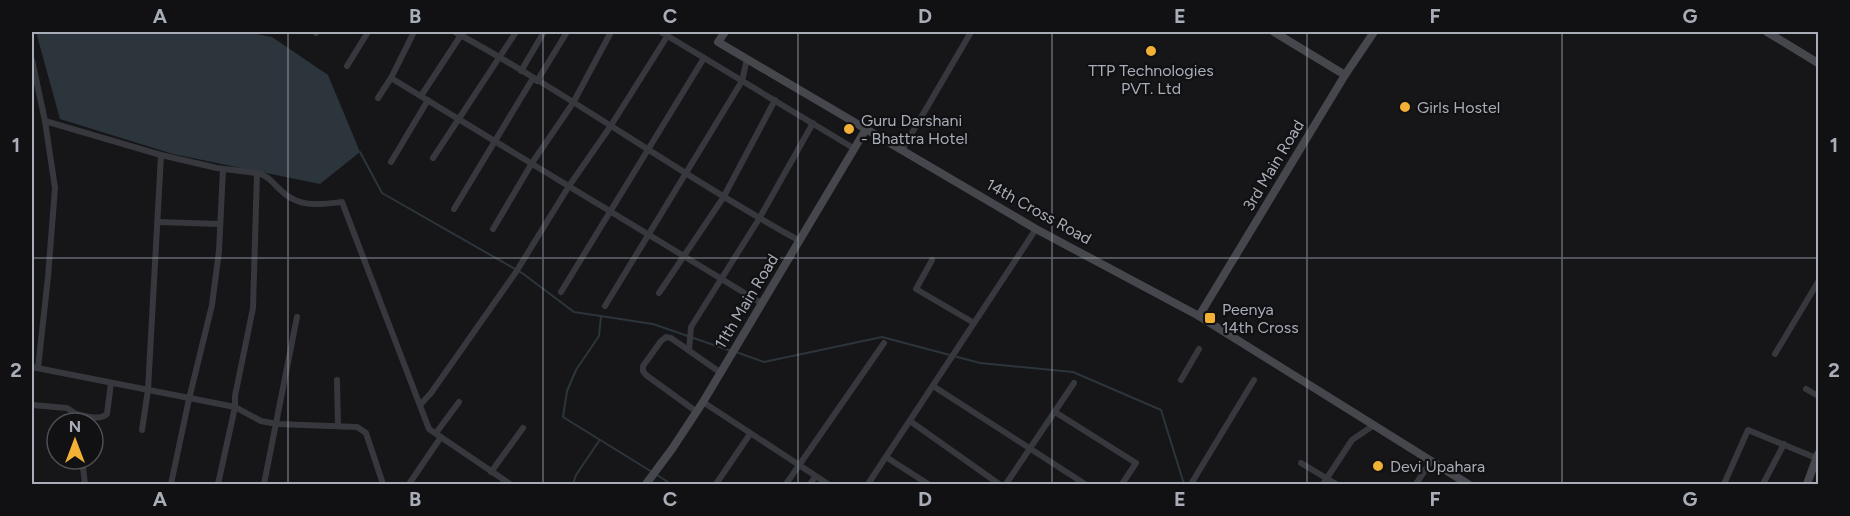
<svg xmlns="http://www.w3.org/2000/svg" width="1850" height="516" font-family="Figtree,sans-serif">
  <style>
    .water { fill: #2c353c }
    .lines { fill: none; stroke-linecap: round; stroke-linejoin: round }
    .stream { stroke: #2c353c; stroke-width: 2 }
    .street { stroke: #37383d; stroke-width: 6 }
    .secondary { stroke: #45474d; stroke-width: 8 }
    .grid { fill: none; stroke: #a8adb8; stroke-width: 1.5; stroke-opacity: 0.55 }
    .poi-dot { fill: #f2b134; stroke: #111113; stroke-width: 2 }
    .labels { text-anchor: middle; stroke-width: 4.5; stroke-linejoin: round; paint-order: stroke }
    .poi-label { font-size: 16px; fill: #a8adb8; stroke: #111113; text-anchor: start }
    .street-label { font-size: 16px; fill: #a8adb8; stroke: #111113 }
    .neatline { fill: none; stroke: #a8adb8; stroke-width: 2 }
    .grid-label { font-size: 20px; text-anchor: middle; font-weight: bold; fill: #a8adb8 }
  </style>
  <rect width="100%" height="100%" fill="#161618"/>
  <polygon class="water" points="36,32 247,32 272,37 328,75 360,152 320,184 173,154 60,119"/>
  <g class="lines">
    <g class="stream">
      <polyline points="360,152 382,193 522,273 574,312 653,324 731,351"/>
      <polyline points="601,316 599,336 576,370 567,391 563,417 665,480 670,484"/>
      <polyline points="736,352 764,362 882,337 980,363 1073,372 1161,410 1184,484"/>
      <polyline points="573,484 576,475 599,441"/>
    </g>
    <g class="street">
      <path d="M 455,32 C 572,96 682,176 800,241"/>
      <polyline points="661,32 855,149"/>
      <polyline points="316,33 317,32"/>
      <polyline points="32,60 45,121 55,188 48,277 38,368"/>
      <polyline points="347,66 368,32"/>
      <polyline points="521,71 544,32"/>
      <polyline points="391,78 761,303"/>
      <polyline points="537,81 567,32"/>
      <polyline points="421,96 461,35"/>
      <polyline points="378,98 391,78 414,32"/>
      <polyline points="45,121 161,155 217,168 257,173"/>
      <polyline points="902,150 971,32"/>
      <polyline points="433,158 516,32"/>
      <polyline points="391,162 428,100"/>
      <polyline points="454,209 533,78"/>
      <polyline points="158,222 220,224"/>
      <polyline points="493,229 532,163 573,103 611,32"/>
      <polyline points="932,260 916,289 974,323"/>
      <polyline points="561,292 704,58"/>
      <polyline points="659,293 723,198 775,100"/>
      <polyline points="605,306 742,81 747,59"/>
      <polyline points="689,350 691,327 759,219 813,123"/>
      <polyline points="1775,354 1818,282"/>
      <polyline points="32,367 235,407 261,421 277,424 357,427 366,433 383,484"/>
      <polyline points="337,380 338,426"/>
      <polyline points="1181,380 1199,349"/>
      <polyline points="933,386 1085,484"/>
      <polyline points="1806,389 1818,396"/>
      <polyline points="703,402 828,484"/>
      <polyline points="32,405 67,408 76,414 77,423"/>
      <polyline points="420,405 431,393 516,272 569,186 610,127 668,35"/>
      <polyline points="697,412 646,375 643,371 643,366 661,341 666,337 671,338 721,373"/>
      <polyline points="1055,412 1136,463 1122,484"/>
      <path d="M 76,414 C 85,416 99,421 107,414 L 111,383"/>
      <polyline points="910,421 999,484"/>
      <polyline points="142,430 148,390 161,155"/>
      <polyline points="436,433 459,402"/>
      <polyline points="886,457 928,484"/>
      <polyline points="82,459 85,484"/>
      <polyline points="1301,463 1336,484"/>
      <polyline points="491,472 523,428"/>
      <polyline points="171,484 189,399 212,305 219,251 223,169"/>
      <path d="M 218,484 L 235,407 L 235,396 L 253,308 L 257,173 C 272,176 277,191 291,198 C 306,207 325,204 342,202 L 429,429 L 510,484"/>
      <polyline points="264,484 297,317"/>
      <polyline points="409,484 441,437"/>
      <polyline points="716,484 750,434"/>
      <polyline points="786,484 884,343"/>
      <polyline points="810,484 815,477"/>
      <polyline points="868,484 1036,229"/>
      <polyline points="1006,484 1074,383"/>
      <polyline points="1191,484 1254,380"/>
      <polyline points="1323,484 1352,440 1374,425"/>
      <polyline points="1416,484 1431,461"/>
      <polyline points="1724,484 1748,430 1816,458"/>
      <polyline points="1763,484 1784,444"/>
    </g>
    <g class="secondary">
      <polyline points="725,32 718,42 1036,229 1199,316 1468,484"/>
      <polyline points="1274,32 1345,75"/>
      <polyline points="1767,32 1818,63"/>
      <polyline points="1199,316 1345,75 1374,32"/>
      <polyline points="646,484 672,449 703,402 866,129"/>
      <polyline points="1807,484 1818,454"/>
    </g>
  </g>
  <path class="grid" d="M 288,32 L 288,484M 543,32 L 543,484M 798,32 L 798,484M 1052,32 L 1052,484M 1307,32 L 1307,484M 1562,32 L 1562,484M 32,258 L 1818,258"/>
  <g class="poi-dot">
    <circle cx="1151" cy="51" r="6"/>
    <circle cx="1405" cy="107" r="6"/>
    <circle cx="849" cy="129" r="6"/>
    <rect x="1204" y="312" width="12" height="12" rx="3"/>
    <circle cx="1378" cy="466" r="6"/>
  </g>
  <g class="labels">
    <g class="poi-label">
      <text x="1151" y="76" text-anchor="middle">TTP Technologies<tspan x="1151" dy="18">PVT. Ltd</tspan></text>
      <text x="1417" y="113">Girls Hostel</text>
      <text x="861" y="126">Guru Darshani<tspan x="861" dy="18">- Bhattra Hotel</tspan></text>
      <text x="1222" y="315">Peenya<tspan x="1222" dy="18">14th Cross</tspan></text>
      <text x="1390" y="472">Devi Upahara</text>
    </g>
    <g class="street-label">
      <text transform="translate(1273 165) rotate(-59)" y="6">3rd Main Road</text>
      <text transform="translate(1039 211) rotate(29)" y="6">14th Cross Road</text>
      <text transform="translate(746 301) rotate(-59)" y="6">11th Main Road</text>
    </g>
  </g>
  <rect width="1850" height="516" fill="none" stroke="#111113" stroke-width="66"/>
  <g transform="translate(75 441)"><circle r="28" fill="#111113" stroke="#4d4f55" stroke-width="1.5"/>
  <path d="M0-4.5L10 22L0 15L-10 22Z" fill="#f2b134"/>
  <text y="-9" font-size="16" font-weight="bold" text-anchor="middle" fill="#a8adb8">N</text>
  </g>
  <rect x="33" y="33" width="1784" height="450" class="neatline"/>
  <g class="grid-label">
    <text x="160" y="23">A</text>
    <text x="415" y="23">B</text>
    <text x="670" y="23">C</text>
    <text x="925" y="23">D</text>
    <text x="1180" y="23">E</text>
    <text x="1435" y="23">F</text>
    <text x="1690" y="23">G</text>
    <text x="16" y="152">1</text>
    <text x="1834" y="152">1</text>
    <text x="16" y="377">2</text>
    <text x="1834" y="377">2</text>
    <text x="160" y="506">A</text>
    <text x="415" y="506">B</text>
    <text x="670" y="506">C</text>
    <text x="925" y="506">D</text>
    <text x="1180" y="506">E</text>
    <text x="1435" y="506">F</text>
    <text x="1690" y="506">G</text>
  </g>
</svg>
